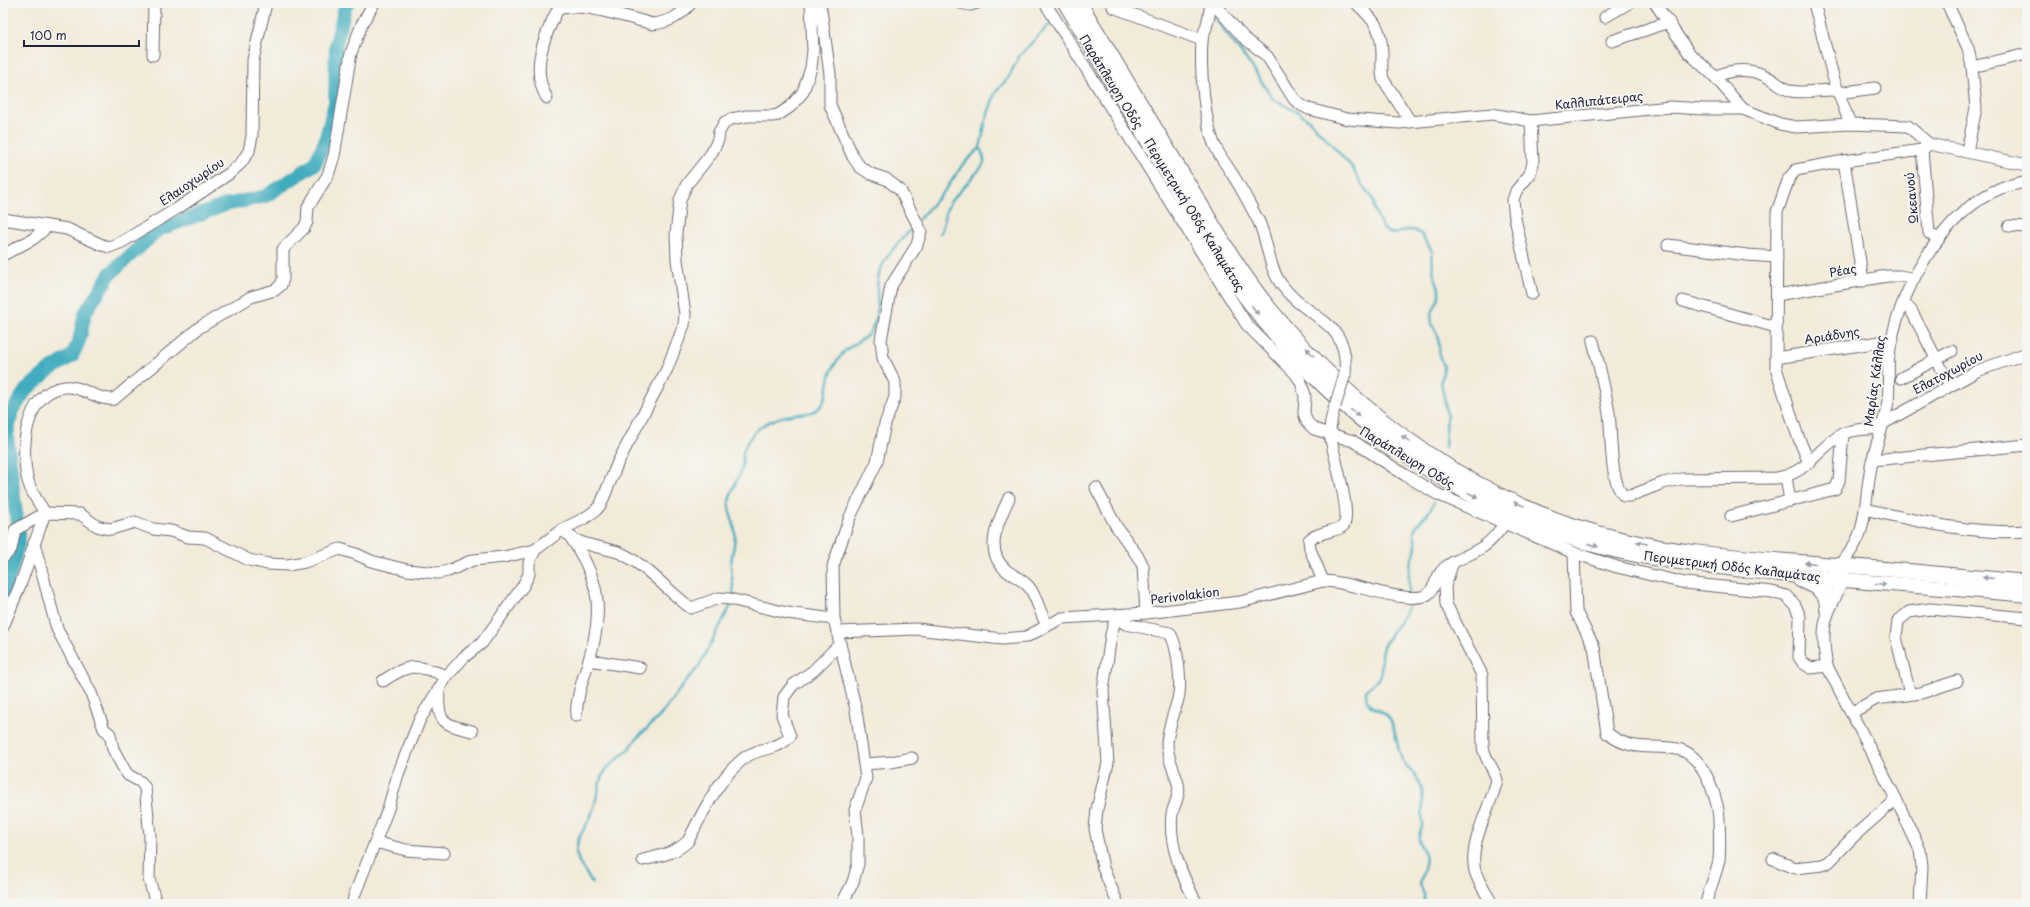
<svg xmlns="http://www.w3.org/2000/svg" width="2030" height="907" font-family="'Playpen Sans',sans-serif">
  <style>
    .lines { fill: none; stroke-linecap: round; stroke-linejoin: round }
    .stream { stroke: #3facbd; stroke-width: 2.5 }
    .river { stroke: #3facbd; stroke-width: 14 }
    .minor-casing { stroke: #6b6872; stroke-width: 13 }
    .major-casing { stroke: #6b6872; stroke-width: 16 }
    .minor { stroke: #fff; stroke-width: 11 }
    .major { stroke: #fff; stroke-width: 14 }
    .minor-bridge-casing { stroke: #6b6872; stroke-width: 13; stroke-linecap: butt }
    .minor-bridge { stroke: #fff; stroke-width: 11 }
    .oneway { fill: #9c9ca7 }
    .labels { text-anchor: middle; stroke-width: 4; stroke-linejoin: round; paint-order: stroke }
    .street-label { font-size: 12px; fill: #22223b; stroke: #f6f6f2 }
  </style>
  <rect width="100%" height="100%" fill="#f6f6f2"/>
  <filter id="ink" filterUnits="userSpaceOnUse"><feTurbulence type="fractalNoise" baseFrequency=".025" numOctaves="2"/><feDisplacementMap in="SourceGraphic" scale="8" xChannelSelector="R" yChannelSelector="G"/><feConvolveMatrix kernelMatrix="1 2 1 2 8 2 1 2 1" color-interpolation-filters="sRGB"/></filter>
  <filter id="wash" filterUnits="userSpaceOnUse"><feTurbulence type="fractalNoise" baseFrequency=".012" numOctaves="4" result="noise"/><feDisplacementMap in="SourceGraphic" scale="16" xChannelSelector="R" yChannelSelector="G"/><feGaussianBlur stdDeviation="0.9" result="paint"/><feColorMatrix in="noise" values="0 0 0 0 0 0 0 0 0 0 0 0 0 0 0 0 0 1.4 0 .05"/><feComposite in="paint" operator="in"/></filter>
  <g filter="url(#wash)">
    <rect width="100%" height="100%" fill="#f3ebd9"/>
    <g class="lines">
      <g class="stream">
        <polyline points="1213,16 1252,67 1273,99 1299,113 1309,120 1352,167 1362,185 1374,200 1374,208 1378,218 1382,227 1387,232 1394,234 1406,230 1414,230 1421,234 1432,251 1433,271 1439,289 1439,297 1431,315 1432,324 1438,336 1440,358 1444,366 1441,382 1447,414 1445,447"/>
        <polyline points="919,219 947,188 963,164 980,148 986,120 995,93 1008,78 1020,55 1050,24"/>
        <path d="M 940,233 C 946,226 942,213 951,201 C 956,195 983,167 984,163 C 985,158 982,153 980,148"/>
        <path d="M 1409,593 C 1409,585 1408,577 1410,568 C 1411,560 1416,553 1416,544 C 1415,537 1412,534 1416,527 C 1422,516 1429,517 1434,502"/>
        <path d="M 733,596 C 735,585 730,574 731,563 C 732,553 735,544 735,533 C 735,524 730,516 729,507 C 728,493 739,480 742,467 C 743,461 742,454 744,449 C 754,425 776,416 799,414 C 808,413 815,413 821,406 C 831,392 826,377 835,364 C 838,360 841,355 844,352 C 852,344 867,339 872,329 C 881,310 875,297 878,279 C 881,258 901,240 915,225"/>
        <path d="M 1409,602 C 1406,620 1388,632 1382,650 C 1379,659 1384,668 1379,677 C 1376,683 1370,686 1366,691 C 1365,713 1381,705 1389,718 C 1397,731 1396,746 1402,759 C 1407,769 1420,778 1422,789 C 1423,791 1422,824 1422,826 C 1421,830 1419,833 1419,837 C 1418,845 1423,848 1425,854 C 1428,865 1421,874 1420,884 L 1424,894 L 1424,904"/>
        <polyline points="592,883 579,862 576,852 578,840 590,818 595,804 601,778 607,768 629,749 637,738 660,716 686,681 698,668 732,603"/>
      </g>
      <polyline class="river" points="3,593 6,588 19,541 7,435 12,412 26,390 48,371 72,356 79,341 85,313 110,274 158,230 225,205 266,196 315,164 325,141 335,103 336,44 345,7 348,3"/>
    </g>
  </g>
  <g filter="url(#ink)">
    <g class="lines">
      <defs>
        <g id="minor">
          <polyline points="820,3 830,74 830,105 853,157 860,167 871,174 886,179 900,190 921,231 917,245 891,286 881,340 883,358 895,382 895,397 885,424 877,462 850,517 833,566 834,619 856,710 866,778 855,810 858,836 858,864 853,882 842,904"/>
          <polyline points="960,3 970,5 977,3"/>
          <polyline points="1045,3 1247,325 1295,373 1301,382 1305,396 1304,413 1307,422 1314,429 1353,441 1405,475 1437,494 1574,553 1617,567 1685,583 1772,592 1786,596 1795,605 1800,617 1799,657 1803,663 1811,668 1827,666"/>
          <path d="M 1211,3 C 1210,10 1209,17 1207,24 C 1206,30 1202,35 1202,41 C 1200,68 1204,121 1215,146 C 1220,157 1228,167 1234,177 C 1243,191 1251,207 1259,222 C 1268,242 1268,266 1281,284 C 1307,321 1350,318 1345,374"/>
          <polyline points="1213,3 1243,37 1267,56 1294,99 1301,105 1309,109 1347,119 1399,123 1492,114 1531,121 1670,107 1704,109 1743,109 1780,124 1796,127 1850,124 1908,126 1929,144 2027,165"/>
          <path d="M 1356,3 C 1374,20 1382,28 1382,54 C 1382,63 1381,71 1383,79 L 1410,121"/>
          <polyline points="1655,3 1689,53 1715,77 1743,109"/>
          <polyline points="1814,3 1834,80 1850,124"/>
          <polyline points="1947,3 1968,48 1972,67 1976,108 1967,151"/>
          <polyline points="1113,7 1202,40"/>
          <polyline points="1605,17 1629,3"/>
          <polyline points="1612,41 1669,22"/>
          <polyline points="153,55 154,3"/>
          <polyline points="1972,67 2027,54"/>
          <path d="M 1715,77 C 1732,68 1754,68 1771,79 C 1777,83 1783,89 1791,91 C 1800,94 1825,89 1837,90"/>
          <polyline points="1838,93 1875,88"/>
          <path d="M 547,98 C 530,70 544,36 558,9 C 582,1 628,18 653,24 C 670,22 680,16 691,3"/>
          <polyline points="1531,121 1533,163 1530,174 1516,191 1513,200 1515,218 1532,294"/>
          <polyline points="1922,150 1929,233 1938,239"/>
          <polyline points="1844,161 1863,281"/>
          <polyline points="3,219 67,229 102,245 109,247 122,242 178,208 230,173 241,163 249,151 252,136 253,60 266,3"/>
          <polyline points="2009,226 2027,227"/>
          <polyline points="1668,245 1747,255 1777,257"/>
          <polyline points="3,255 33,239 47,227"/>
          <polyline points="1777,295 1887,276 1900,276 1914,279"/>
          <polyline points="1683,301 1776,327"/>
          <polyline points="1904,302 1912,312 1950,385"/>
          <path d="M 1593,341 C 1599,365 1605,389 1609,413 C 1612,435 1609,481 1624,496 L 1630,496 L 1663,483 L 1682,479 L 1777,478 C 1808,473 1817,449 1842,434 C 1853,429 1864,430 1875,428 L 1977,371 L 2027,353"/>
          <polyline points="1776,358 1893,340"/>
          <polyline points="1901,378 1952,351"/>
          <polyline points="1873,460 2027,445"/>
          <polyline points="1809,463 1797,434 1776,368 1777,212 1789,178 1796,170 1844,161 1922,150 1929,144"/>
          <polyline points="1786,477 1790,501"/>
          <polyline points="1096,488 1116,526 1139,558 1143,566 1146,613"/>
          <path d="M 1009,498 C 999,520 982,551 1007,571 C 1014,576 1023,580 1029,587 C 1036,595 1041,615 1047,626"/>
          <path d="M 1865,509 C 1917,521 1973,535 2027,531"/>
          <path d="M 45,513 C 39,503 32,494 29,484 C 19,453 24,391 65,387 C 82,385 97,401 114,399 L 200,327 L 251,297 L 275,290 L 281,285 L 283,279 L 283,249 L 304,228 L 307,222 L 308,207 L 328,175 L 334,156 L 351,53 L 362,24 L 374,3"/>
          <polyline points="1731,516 1835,489 1839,481 1843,434"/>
          <path d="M 563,529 C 574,546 601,546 618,552 C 642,561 670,593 691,608 L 719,598 L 730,599 L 787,613 L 834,619"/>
          <path d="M 571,538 C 600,580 604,610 589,660 C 583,680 577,694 576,716"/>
          <polyline points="34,543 57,629 91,693 104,729 110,734 113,749 124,769 128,775 141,782 145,788 150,836 149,879 156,904"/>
          <path d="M 1574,553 L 1576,612 L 1594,647 L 1607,733 C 1633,753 1649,744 1677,749 C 1700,753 1712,785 1717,805 C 1720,815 1720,850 1719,860 C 1716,875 1709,889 1706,904"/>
          <polyline points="3,558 11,549 15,530 45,513 80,514 97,526 104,528 111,529 135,522 153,529 171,531 188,537 205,538 249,560 268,564 288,565 305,562 340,549 356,554 371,561 407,570 438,573 448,571 473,560 504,557 535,550"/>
          <path d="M 1453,562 L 1445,586 L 1446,604 L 1482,675 L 1483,747 C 1485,760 1494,768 1497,780 C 1491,806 1468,844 1475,871 C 1478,882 1487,894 1492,904"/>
          <path d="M 1842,572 C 1842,588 1832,602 1827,616 C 1822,632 1824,651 1827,666 L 1896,799 L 1920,850 L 1922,866 L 1920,904"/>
          <path d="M 1323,581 L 1310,549 L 1309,540 C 1319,531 1337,532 1343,526 C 1353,516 1332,450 1330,434 C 1330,424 1332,415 1335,406"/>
          <path d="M 1827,617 C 1826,611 1824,602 1825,596 C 1830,571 1854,555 1861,530 C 1867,508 1867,484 1872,462 C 1877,441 1885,422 1888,401 C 1890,386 1887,370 1889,355 C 1897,294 1941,213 2001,188 C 2009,185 2018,184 2027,181"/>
          <polyline points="3,627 22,580 45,513"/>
          <path d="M 838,632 L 917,629 L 1002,639 L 1026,637 L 1062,618 L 1146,613 L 1240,602 L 1323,581 C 1347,580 1411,607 1428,594 C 1437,586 1436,573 1447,566 C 1459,558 1473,554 1484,546 C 1493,540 1499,531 1505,523"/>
          <polyline points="589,660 640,668"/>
          <path d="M 383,681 C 411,662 416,665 447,676"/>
          <path d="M 439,690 C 437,722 442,724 472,731"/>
          <polyline points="1910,694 1896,637 1898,621 1909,612 1930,609 2027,618"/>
          <polyline points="1851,713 1876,699 1921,693 1957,681"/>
          <polyline points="865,764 891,762 912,758"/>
          <polyline points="375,842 406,850 444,853"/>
          <polyline points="1773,859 1795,868 1822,865 1829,862 1853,837 1896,799"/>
          <path d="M 643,860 C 660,856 676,853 688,841 C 704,811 719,776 747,756 C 762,747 779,750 790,736 L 782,715 L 784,697 L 793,685 L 813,671 L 840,644"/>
          <polyline points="353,904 354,896 388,809 398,774 420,719 447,676 464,657 482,643 523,586 529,574 529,563 535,550 563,529 585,518 596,510 601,504 618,462 667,369 684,325 685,314 677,260 676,234 680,200 687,184 711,154 718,140 719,132 725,122 731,119 747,116 772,116 778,115 790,107 803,92 811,68 813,51 811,3"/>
          <path d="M 1118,904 L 1103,868 L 1095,829 L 1097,809 L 1108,763 L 1103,691 L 1111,635 L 1116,616 L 1125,624 L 1170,633 C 1178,647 1182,683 1178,699 C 1174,714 1168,728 1167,743 C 1167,758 1175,771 1178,784 C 1181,794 1174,804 1172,814 C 1168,845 1183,878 1197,904"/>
        </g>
        <g id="major">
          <path d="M 1065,3 L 1218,258 C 1306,393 1443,505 1601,547 C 1659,562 1719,567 1779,574 C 1861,582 1944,588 2027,595"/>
          <path d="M 1080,3 C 1116,63 1152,123 1188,183 C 1214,226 1238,270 1270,309 C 1359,418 1483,507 1621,539 C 1687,555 1756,558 1823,564 C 1891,569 1959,576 2027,582"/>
          <polyline points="1800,580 1817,588 1825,597"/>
        </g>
      </defs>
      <use href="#minor" class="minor-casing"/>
      <use href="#major" class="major-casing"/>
      <use href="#minor" class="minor"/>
      <use href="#major" class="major"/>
      <defs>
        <polyline id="minor-bridge" points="1335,406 1345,374"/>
      </defs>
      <use href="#minor-bridge" class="minor-bridge-casing"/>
      <use href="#minor-bridge" class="minor-bridge"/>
    </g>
    <defs><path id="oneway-solid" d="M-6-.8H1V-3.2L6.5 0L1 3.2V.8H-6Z"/></defs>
    <g class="oneway">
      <use href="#oneway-solid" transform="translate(1255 310) rotate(52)"/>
      <use href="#oneway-solid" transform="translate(1310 352) rotate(-134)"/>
      <use href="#oneway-solid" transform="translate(1355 413) rotate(41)"/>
      <use href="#oneway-solid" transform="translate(1406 439) rotate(-144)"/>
      <use href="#oneway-solid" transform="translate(1473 495) rotate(27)"/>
      <use href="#oneway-solid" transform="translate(1519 504) rotate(-157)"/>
      <use href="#oneway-solid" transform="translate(1642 543) rotate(-169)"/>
      <use href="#oneway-solid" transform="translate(1593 545) rotate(17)"/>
      <use href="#oneway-solid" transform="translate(1810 563) rotate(-175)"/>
      <use href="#oneway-solid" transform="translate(1988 578) rotate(-175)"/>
      <use href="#oneway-solid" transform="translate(1881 584) rotate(4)"/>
    </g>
  </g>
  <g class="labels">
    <g class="street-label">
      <text transform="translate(1111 82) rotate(58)" y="4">Παράπλευρη Οδός</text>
      <text transform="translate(1599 101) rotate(-6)" y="4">Καλλιπάτειρας</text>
      <text transform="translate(192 182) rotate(-34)" y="4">Ελαιοχωρίου</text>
      <text transform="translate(1912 198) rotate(-95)" y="4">Ωκεανού</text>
      <text transform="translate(1194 215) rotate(58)" y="4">Περιμετρική Οδός Καλαμάτας</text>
      <text transform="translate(1843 271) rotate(-10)" y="4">Ρέας</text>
      <text transform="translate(1832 336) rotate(-9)" y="4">Αριάδνης</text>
      <text transform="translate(1948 373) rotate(-28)" y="4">Ελατοχωρίου</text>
      <text transform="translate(1875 381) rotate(-82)" y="4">Μαρίας Κάλλας</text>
      <text transform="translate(1407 458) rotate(31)" y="4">Παράπλευρη Οδός</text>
      <text transform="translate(1732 567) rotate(7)" y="4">Περιμετρική Οδός Καλαμάτας</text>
      <text transform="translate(1185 596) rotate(-7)" y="4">Perivolakion</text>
    </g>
  </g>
  <rect width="2030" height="907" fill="none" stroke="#f6f6f2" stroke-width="16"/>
  <path d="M24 40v6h115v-6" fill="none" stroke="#22223b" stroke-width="2"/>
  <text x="30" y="40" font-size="12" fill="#22223b" stroke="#f6f6f2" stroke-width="3" paint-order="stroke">100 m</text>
</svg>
